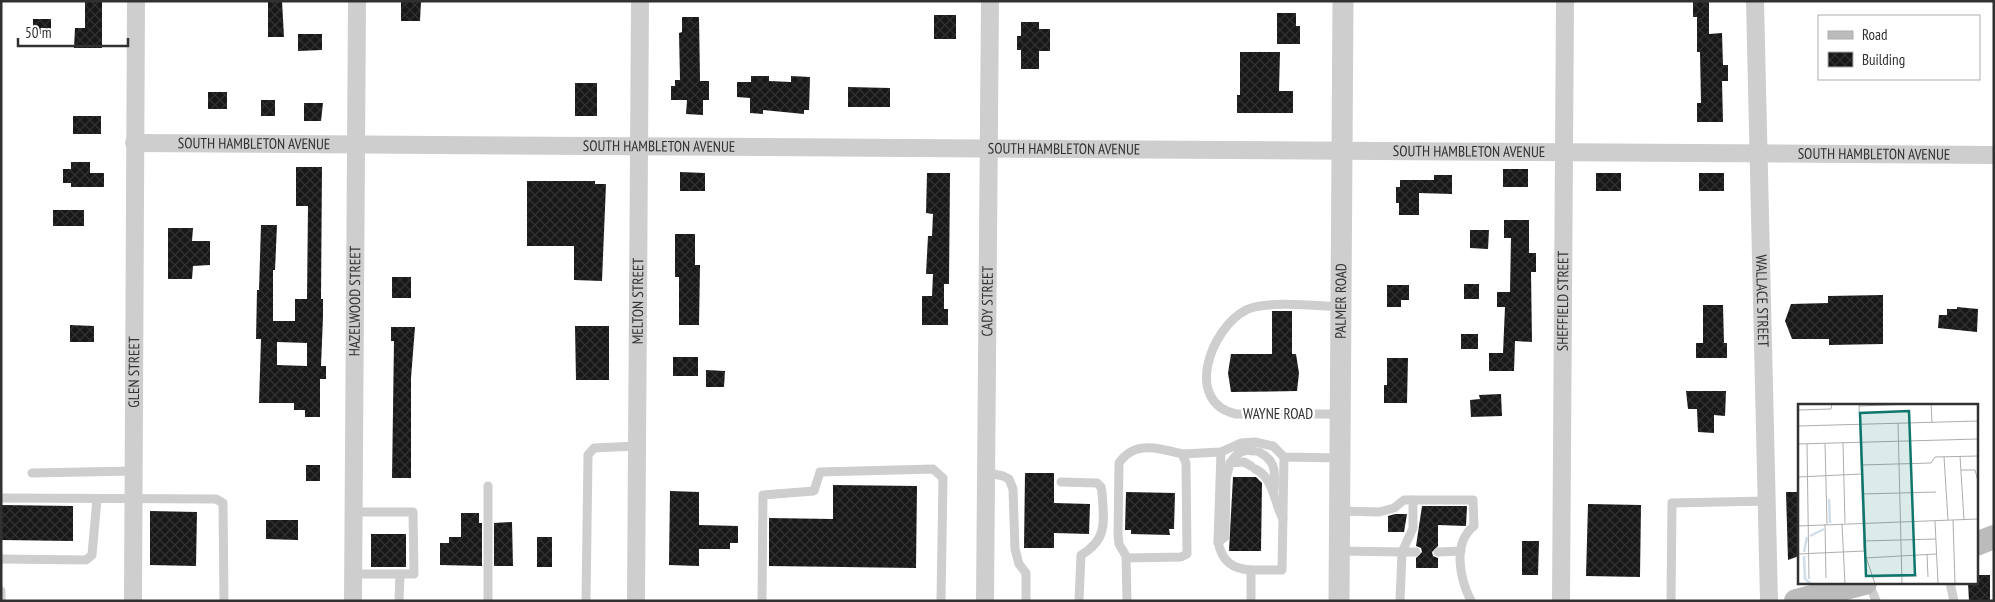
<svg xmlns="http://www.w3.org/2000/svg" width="1995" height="602" font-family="'PT Sans Narrow',sans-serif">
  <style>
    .building { fill: url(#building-cross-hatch); fill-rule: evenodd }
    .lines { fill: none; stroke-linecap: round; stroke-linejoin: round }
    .service { stroke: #cecece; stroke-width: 9 }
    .minor { stroke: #cecece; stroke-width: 18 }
    .tertiary { stroke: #cecece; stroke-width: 21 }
    .secondary { stroke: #bbb; stroke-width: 24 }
    .labels { text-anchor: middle; stroke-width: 5; stroke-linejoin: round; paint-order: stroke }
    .street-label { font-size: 15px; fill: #313131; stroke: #fff }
    .inset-river { fill: none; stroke: #d0deea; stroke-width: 2.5 }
    .inset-road { fill: none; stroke: #adadad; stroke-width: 1 }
    .view { fill: #0f766e; fill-opacity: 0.15; stroke: #0f766e; stroke-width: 2.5 }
    .inset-edge { fill: none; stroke: #313131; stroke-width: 2.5 }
  </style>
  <defs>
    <pattern id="building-cross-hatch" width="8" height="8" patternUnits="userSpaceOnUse" patternTransform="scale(1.25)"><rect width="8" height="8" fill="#181818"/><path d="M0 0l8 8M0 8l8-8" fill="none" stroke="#313131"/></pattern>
  </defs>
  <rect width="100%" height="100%" fill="#fff"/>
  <g class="building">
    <polygon points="85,1 102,1 102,48 74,48 75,28 85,28"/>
    <polygon points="268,1 282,1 284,37 268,37"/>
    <polygon points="401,1 421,1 420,21 401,21"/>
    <polygon points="1693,1 1709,1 1709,34 1722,33 1723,65 1728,65 1728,81 1722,81 1723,122 1697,122 1697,103 1701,103 1700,52 1697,52 1697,17 1693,17"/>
    <polygon points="1277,13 1296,13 1296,26 1300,26 1300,44 1277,44"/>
    <rect x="934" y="15" width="22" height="24"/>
    <polygon points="682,17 699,17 700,81 709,81 709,100 703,100 703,115 686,114 687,100 671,100 671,86 675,86 675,80 680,80 679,33 682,32"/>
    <rect x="33" y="19" width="18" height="15"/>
    <polygon points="1021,22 1039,22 1039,29 1050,29 1050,51 1039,51 1039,69 1021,69 1021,50 1017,50 1017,36 1021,36"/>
    <polygon points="298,34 322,34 322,50 298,51"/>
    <polygon points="1240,52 1280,52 1279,91 1293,91 1293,113 1237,113 1237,95 1240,95"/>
    <polygon points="751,76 769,76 769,81 791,82 791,76 810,77 809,110 804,110 804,114 763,110 763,114 750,113 750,98 737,97 737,82 751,82"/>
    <rect x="575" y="83" width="22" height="33"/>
    <polygon points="848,87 890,88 890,107 848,107"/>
    <rect x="208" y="92" width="19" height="17"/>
    <rect x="261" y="100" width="14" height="16"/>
    <polygon points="304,103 323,103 321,121 304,121"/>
    <rect x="73" y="116" width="28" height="18"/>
    <polygon points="71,162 90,162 90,173 104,173 104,187 71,187 71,183 63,183 63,169 71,169"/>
    <path d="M 296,167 L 322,167 L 321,299 L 323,299 L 323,317 L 321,366 L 326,366 L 326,379 L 320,379 L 320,417 L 305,417 L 305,410 L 294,410 L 294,403 L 259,403 L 261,339 L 256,339 L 257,290 L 259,290 L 261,225 L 277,225 L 275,270 L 273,270 L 273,321 L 295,321 L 295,299 L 307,299 L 308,206 L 296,206 ZM 277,342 L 307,343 L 307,366 L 277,365 Z"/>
    <rect x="1503" y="169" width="25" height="18"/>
    <polygon points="680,172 705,173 705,191 680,191"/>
    <polygon points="927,173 950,173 949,284 944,284 944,309 948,309 948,325 922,325 922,296 932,296 933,274 926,274 928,236 932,236 933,214 926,213"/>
    <rect x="1596" y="173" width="25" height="18"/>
    <rect x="1699" y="173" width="25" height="18"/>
    <polygon points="1434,175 1452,175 1452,194 1419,193 1419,215 1399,215 1399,203 1396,203 1396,187 1400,187 1400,180 1434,180"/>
    <polygon points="527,181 595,181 595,184 606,184 602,281 574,280 574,246 527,246"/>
    <rect x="53" y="210" width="31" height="16"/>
    <polygon points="1504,220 1529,220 1529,253 1536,253 1536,272 1531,272 1532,342 1515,341 1514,371 1489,371 1489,353 1503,353 1505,307 1497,307 1497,292 1510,292 1511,238 1504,238"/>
    <polygon points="168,228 193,228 192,241 210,241 210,265 193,266 192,279 168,279"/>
    <polygon points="1470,230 1489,230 1488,249 1470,248"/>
    <polygon points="675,234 695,234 695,265 700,265 699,325 679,325 679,277 675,277"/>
    <rect x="392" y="277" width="19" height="21"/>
    <rect x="1464" y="284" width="15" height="15"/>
    <polygon points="1387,285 1409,285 1409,300 1401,300 1401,307 1387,307"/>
    <polygon points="1883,295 1883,344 1829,345 1829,339 1792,339 1785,321 1791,304 1828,303 1828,296"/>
    <polygon points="1703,305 1723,305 1724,343 1727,343 1727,358 1696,358 1696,343 1703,343"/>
    <polygon points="1957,307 1978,309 1977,332 1938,328 1939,315 1947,315 1947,309 1957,309"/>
    <polygon points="1272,311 1292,311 1292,354 1296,354 1299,373 1297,391 1231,392 1228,373 1231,354 1272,354"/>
    <polygon points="70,325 94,326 94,342 70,342"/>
    <polygon points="575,326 609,326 609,380 576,380"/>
    <polygon points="391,327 415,327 411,378 411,478 392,478 394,341 391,341"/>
    <rect x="1461" y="334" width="17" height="15"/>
    <rect x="673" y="357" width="25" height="19"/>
    <polygon points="1387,358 1408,358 1407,403 1384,403 1384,385 1387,385"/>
    <polygon points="706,370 725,371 724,387 706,387"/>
    <polygon points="1686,391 1726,391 1725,416 1714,415 1714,433 1698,432 1697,409 1688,409"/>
    <polygon points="1501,394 1502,416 1471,417 1470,400 1480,399 1479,395"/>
    <rect x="306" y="465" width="14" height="16"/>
    <polygon points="1025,473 1054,473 1054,503 1090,504 1089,534 1054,533 1054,548 1024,548"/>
    <polygon points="1233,477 1256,477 1262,483 1261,551 1229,551"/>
    <polygon points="833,485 917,486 916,568 769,566 769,518 833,519"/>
    <polygon points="670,491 699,492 699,525 738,526 738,543 730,543 730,549 699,549 699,566 669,565"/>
    <polygon points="1126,492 1175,493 1174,529 1169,529 1170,535 1131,534 1131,530 1125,530"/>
    <polygon points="1786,492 1799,492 1799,556 1788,560"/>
    <polygon points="1588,504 1641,505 1640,577 1586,576"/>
    <polygon points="1,505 73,506 73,541 1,540"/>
    <polygon points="1422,506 1467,506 1466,526 1438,525 1438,546 1432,552 1433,556 1438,558 1438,568 1416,568 1416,558 1422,552 1421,548 1416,546"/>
    <polygon points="150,511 197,512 196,566 150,565"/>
    <polygon points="461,513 479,513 479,523 482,523 482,566 440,565 440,543 449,543 449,537 461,537"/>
    <polygon points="1395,514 1407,514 1404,532 1388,532 1388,516"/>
    <polygon points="266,520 298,520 298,540 266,539"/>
    <polygon points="512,522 513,566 494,566 494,523"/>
    <rect x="371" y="534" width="35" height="33"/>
    <rect x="537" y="537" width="15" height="30"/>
    <polygon points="1522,541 1539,541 1538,575 1522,575"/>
    <polygon points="1976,575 1990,575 1990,601 1969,601 1968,583 1976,583"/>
  </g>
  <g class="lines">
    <g class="service">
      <path d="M 1340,414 L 1236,414 C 1183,402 1211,328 1246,310 C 1265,300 1318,306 1341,307"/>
      <path d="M 1221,452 L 1218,542 C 1222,561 1232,569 1251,570 L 1251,601"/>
      <path d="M 1259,452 C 1277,461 1275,473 1274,492"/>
      <polyline points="1182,454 1221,452 1241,443 1255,442 1273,446 1284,457 1340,458"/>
      <path d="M 1230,463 C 1237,453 1242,449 1254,451"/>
      <path d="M 1255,469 C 1273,476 1274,503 1283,519"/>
      <polyline points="985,472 1003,476 1009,479 1013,489 1015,549 1019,564 1026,573 1026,601"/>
      <polyline points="32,473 133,471"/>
      <path d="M 1061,482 L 1097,483 L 1101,487 L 1102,493 C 1104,522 1108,539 1081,555 L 1079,601"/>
      <polyline points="488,486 488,601"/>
      <polyline points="1,498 216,499 223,503 224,601"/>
      <polyline points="1413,500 1413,528 1402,552 1416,552"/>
      <path d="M 1340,511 L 1379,512 L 1394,508 L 1404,500 L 1473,500 L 1474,526 C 1452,543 1460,579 1471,601"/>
      <polyline points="1218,542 1225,537 1226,479 1230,463 1244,462 1251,466"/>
      <polyline points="1340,551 1402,552 1400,601"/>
      <polyline points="1438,552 1461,551"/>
      <path d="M 1126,558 L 1181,557 L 1187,554 L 1186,463 L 1182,454 C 1160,448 1134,440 1119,463 L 1118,535 L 1119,544 L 1126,556 L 1127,601"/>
      <polyline points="1,559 86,560 92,555 97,499"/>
      <polyline points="1251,570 1282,570 1284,457"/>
      <polyline points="353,574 414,574 413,512 354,512"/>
      <polyline points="1869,583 1876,601"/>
      <polyline points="1950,583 1954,601"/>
      <polyline points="1,591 1,601"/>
      <polyline points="399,601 400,574"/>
      <polyline points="586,601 588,455 594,448 637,446"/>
      <polyline points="762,601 763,495 814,491 820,472 933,469 943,478 941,601"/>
      <polyline points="1671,601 1672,503 1767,501"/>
    </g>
    <g class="minor">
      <path id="s1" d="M 1755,1 L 1769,601"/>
      <path id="s2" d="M 134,143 L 1994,155"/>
      <path id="s3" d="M 133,601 L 136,1"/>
      <path id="s4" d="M 353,601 L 357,1"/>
      <path id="s5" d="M 636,601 L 640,1"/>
      <path id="s6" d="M 985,601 L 990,1"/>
      <path id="s7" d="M 1561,601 L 1565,1"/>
    </g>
    <path class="tertiary" id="s8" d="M 1339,601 L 1343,1"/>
    <g class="secondary">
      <polyline points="1976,544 1994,537"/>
      <polyline points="1796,601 1865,583"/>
    </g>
  </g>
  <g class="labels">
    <g class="street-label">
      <text dy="5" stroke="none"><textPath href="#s2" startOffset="120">SOUTH HAMBLETON AVENUE</textPath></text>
      <text dy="5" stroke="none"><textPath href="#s2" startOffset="525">SOUTH HAMBLETON AVENUE</textPath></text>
      <text dy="5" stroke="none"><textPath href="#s2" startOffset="930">SOUTH HAMBLETON AVENUE</textPath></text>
      <text dy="5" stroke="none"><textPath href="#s2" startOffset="1335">SOUTH HAMBLETON AVENUE</textPath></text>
      <text dy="5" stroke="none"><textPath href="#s2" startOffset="1740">SOUTH HAMBLETON AVENUE</textPath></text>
      <text dy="5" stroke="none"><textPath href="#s4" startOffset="300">HAZELWOOD STREET</textPath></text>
      <text dy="5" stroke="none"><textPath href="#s5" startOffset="300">MELTON STREET</textPath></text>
      <text dy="5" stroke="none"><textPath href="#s6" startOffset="300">CADY STREET</textPath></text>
      <text dy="5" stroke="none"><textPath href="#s8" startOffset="300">PALMER ROAD</textPath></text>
      <text dy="5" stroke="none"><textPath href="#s7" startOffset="300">SHEFFIELD STREET</textPath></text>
      <text dy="5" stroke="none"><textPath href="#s1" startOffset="300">WALLACE STREET</textPath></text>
      <text dy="5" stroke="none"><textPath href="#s3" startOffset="229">GLEN STREET</textPath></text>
      <text x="1278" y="419">WAYNE ROAD</text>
    </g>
  </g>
  <g transform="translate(1798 404)">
    <rect width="180" height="180" fill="#fff"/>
    <path class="inset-river" d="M 31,95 L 32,119M 12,132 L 26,125M 6,148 L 9,133M 6,152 L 7,175 L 13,180"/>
    <path class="inset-road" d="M 61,0 L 66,147 L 77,180M 133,0 L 134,18M 61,2 L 114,0M 0,6 L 33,5 L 34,0M 100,19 L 104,180M 0,22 L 180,17M 27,39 L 29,120M 45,39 L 47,119M 0,40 L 180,35M 9,40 L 11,175M 162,52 L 166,116M 146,53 L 150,116M 63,61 L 133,59 L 137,53 L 180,52M 163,66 L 177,66 L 180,77M 0,73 L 63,70M 64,90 L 138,88M 155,116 L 157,180M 137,117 L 140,180M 27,120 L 28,174M 44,120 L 47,180M 0,122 L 180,115M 65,137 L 138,135M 0,150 L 66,147M 129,150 L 130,173M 67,154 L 138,150M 74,173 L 119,172"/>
    <path class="view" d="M 111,7 L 117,171 L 68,172 L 62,9 Z"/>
    <rect width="180" height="180" class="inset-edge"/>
  </g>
  <rect width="1995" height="602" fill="none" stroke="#313131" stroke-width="5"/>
  <rect x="1818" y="15" width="162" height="65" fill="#ffffff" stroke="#adadad"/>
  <rect x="1828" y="31" width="25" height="8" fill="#bbbbbb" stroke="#adadad"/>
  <text x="1862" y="40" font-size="15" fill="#313131">Road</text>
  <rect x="1828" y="52" width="25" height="15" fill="url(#building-cross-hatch)" stroke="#adadad"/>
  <text x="1862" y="65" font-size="15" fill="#313131">Building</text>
  <path d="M18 38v8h110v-8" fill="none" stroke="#313131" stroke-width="2.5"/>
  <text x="25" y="38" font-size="15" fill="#313131" stroke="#ffffff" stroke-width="4" paint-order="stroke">50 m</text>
</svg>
